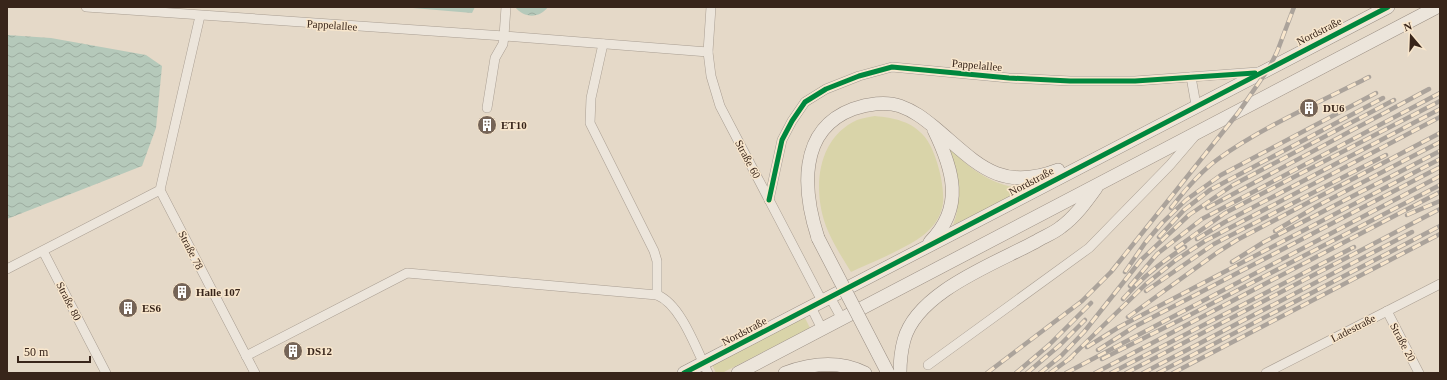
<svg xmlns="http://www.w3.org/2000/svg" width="1447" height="380" font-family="Georgia,serif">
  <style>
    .grass { fill: #d9d4a9 }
    .water { fill: url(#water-waves) }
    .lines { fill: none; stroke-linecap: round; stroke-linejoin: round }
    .street-casing { stroke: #a99e92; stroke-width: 10 }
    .secondary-casing { stroke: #998d82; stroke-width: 14 }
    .street { stroke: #ece5db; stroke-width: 9 }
    .secondary { stroke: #ece5db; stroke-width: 13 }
    .rail-casing { stroke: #aba39b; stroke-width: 4.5 }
    .rail { stroke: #f8e6cc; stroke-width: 3; stroke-dasharray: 9; stroke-linecap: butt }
    .secondary-bridge-casing { stroke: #998d82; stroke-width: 14; stroke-linecap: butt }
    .secondary-bridge { stroke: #ece5db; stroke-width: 13 }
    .cycleway-casing { stroke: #f8e6cc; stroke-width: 8 }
    .cycleway { stroke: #00873e; stroke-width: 5 }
    .labels { text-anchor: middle; stroke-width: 3; stroke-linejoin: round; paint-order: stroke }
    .street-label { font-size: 11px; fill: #38251a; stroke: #f8e6cc }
    .poi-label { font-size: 11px; font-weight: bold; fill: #38251a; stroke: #f8e6cc; text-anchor: start }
  </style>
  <defs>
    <pattern id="water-waves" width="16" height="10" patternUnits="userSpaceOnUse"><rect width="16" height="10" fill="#b5c9ba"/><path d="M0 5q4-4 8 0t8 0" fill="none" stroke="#9cac9f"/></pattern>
  </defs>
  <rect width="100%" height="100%" fill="#e5d9c8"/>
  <g class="grass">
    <path d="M 875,116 C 894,118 911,121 924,136 C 936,149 947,191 942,208 C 940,216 935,225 928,231 C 915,245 870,263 851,272 C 843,259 834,245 828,231 C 812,194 815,139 857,120 C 862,118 869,117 875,116 Z"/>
    <path d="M 947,145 C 969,169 993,187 1027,189 L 953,225 C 964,198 954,172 947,145 Z"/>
    <polygon points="804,316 810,328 722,373 716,373 712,365"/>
  </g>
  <g class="water">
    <polygon points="401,7 475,7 472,13"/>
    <path d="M 515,7 L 548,7 C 539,19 524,18 515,7 Z"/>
    <polygon points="7,35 51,38 146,55 162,66 156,128 142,166 7,219"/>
  </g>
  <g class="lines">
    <defs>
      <g id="street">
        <polyline points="86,7 504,36 503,44 495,58 487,108"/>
        <polyline points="506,7 504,36 708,52"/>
        <polyline points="711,7 708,52 711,76 720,106 822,301"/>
        <polyline points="603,44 591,98 590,123 654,251 657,261 657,295"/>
        <polyline points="1191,77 1196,105"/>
        <polyline points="160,190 255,373"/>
        <polyline points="769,200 782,140 792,121 805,102 826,89 859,76 892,67 1009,78 1070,81 1135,81 1258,72"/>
        <polyline points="43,251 106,373"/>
        <polyline points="7,269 160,190 200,16"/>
        <polyline points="830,297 842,319"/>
        <polyline points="811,307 822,329"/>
        <polyline points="1387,311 1419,373"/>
        <path d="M 246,356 L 407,273 L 657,295 C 681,304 697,351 708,373"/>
        <polyline points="928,365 1089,248 1170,165 1194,137"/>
        <polyline points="1266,373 1440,284"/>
      </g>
      <g id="secondary">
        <path d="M 818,238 C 803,192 797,130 853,109 C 867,104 886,101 900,106 C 914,111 923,118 934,127 C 976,162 998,193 1058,170"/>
        <path d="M 930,242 C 965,207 953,169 934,130"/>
        <polyline points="684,373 1388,7"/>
        <polyline points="738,373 1437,7"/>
        <path d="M 785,373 C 812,363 839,360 865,373"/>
        <path d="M 900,373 C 900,362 901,351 904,340 C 917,292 994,264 1035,242 C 1043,237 1054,233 1061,227 C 1075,217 1086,202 1096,188"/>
      </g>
    </defs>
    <use href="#street" class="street-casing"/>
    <use href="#secondary" class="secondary-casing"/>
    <use href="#street" class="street"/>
    <use href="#secondary" class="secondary"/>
    <defs>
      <g id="rail">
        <path d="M 1171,208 C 1185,190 1200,172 1218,159 C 1262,127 1320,102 1369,77"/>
        <polyline points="1207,208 1429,89"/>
        <polyline points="1407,215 1440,201"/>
        <polyline points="1275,231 1317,206 1440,142"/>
        <polyline points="1159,237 1184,210 1210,190 1383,98"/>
        <polyline points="1197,239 1225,222 1440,109"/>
        <polyline points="1176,248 1225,213 1440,101"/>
        <polyline points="1232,262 1264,242 1440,151"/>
        <polyline points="1125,272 1145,243 1162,223 1186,200 1221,175 1376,93"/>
        <polyline points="1130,286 1157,254 1202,219 1440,93"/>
        <polyline points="1146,291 1214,244 1386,155"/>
        <path d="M 1123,299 C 1141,278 1163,261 1185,247"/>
        <polyline points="1128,317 1218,252 1237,240 1440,133"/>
        <polyline points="1087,347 1119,327 1440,159"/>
        <polyline points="1098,350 1134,327 1440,167"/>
        <polyline points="1069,359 1146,284 1176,260 1205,241 1440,117"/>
        <polyline points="1102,359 1188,316 1440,185"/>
        <polyline points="987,373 1082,301 1111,272 1238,113 1269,68 1277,52 1294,7"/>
        <polyline points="1016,373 1049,345 1091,303"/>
        <polyline points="1027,373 1060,345 1085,320"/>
        <polyline points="1040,373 1061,356 1084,332 1141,260 1189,215 1233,185 1394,100"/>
        <polyline points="1050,373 1072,357"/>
        <polyline points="1066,373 1440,176"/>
        <polyline points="1095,373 1440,192"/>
        <polyline points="1111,373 1354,247"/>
        <polyline points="1126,373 1440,209"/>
        <polyline points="1143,373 1412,232"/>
        <polyline points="1158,373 1440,226"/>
        <polyline points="1173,373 1440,234"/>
      </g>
    </defs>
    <use href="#rail" class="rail-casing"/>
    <use href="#rail" class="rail"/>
    <defs>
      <polyline id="secondary-bridge" points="818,238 888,373"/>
    </defs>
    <use href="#secondary-bridge" class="secondary-bridge-casing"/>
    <use href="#secondary-bridge" class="secondary-bridge"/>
    <defs>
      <g id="cycleway">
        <polyline points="769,200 782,140 792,121 805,102 826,89 859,76 892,67 1009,78 1070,81 1135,81 1255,73"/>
        <polyline points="684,373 1388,7"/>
      </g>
    </defs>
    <use href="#cycleway" class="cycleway-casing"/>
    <use href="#cycleway" class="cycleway"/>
  </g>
  <defs>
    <symbol id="building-disc" viewBox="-11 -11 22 22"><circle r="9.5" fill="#756457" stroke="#f8e6cc"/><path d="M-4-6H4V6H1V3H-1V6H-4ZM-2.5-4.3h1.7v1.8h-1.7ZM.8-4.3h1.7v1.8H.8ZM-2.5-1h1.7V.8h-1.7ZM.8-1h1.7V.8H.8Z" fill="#fff"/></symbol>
  </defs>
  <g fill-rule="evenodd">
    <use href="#building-disc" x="1298" y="97" width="22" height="22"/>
    <use href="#building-disc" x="476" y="114" width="22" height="22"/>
    <use href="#building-disc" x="171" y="281" width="22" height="22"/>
    <use href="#building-disc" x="117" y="297" width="22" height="22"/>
    <use href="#building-disc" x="282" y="340" width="22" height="22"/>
  </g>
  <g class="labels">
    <g class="street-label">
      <text transform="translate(332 25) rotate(4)" y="4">Pappelallee</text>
      <text transform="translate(1319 31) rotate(-27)" y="4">Nordstraße</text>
      <text transform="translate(977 65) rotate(5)" y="4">Pappelallee</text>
      <text transform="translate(748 159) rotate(62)" y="4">Straße 60</text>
      <text transform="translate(1031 181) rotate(-28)" y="4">Nordstraße</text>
      <text transform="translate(191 250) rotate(63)" y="4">Straße 78</text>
      <text transform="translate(69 301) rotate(63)" y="4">Straße 80</text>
      <text transform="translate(1353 328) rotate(-27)" y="4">Ladestraße</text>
      <text transform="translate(744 331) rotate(-28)" y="4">Nordstraße</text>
      <text transform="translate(1403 342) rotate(62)" y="4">Straße 20</text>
    </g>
    <g class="poi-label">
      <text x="1323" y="112">DU6</text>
      <text x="501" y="129">ET10</text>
      <text x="196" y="296">Halle 107</text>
      <text x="142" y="312">ES6</text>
      <text x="307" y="355">DS12</text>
    </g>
  </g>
  <rect width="1447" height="380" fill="none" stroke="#38251a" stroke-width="16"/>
  <g transform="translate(1411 36) rotate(341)" stroke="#f8e6cc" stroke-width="3" paint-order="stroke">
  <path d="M0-3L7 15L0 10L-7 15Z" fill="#38251a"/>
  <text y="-6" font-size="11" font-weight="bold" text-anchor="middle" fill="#38251a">N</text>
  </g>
  <path d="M18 356v6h72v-6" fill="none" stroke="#38251a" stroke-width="2"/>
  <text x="24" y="356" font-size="12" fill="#38251a" stroke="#f8e6cc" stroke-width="3" paint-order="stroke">50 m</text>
</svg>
